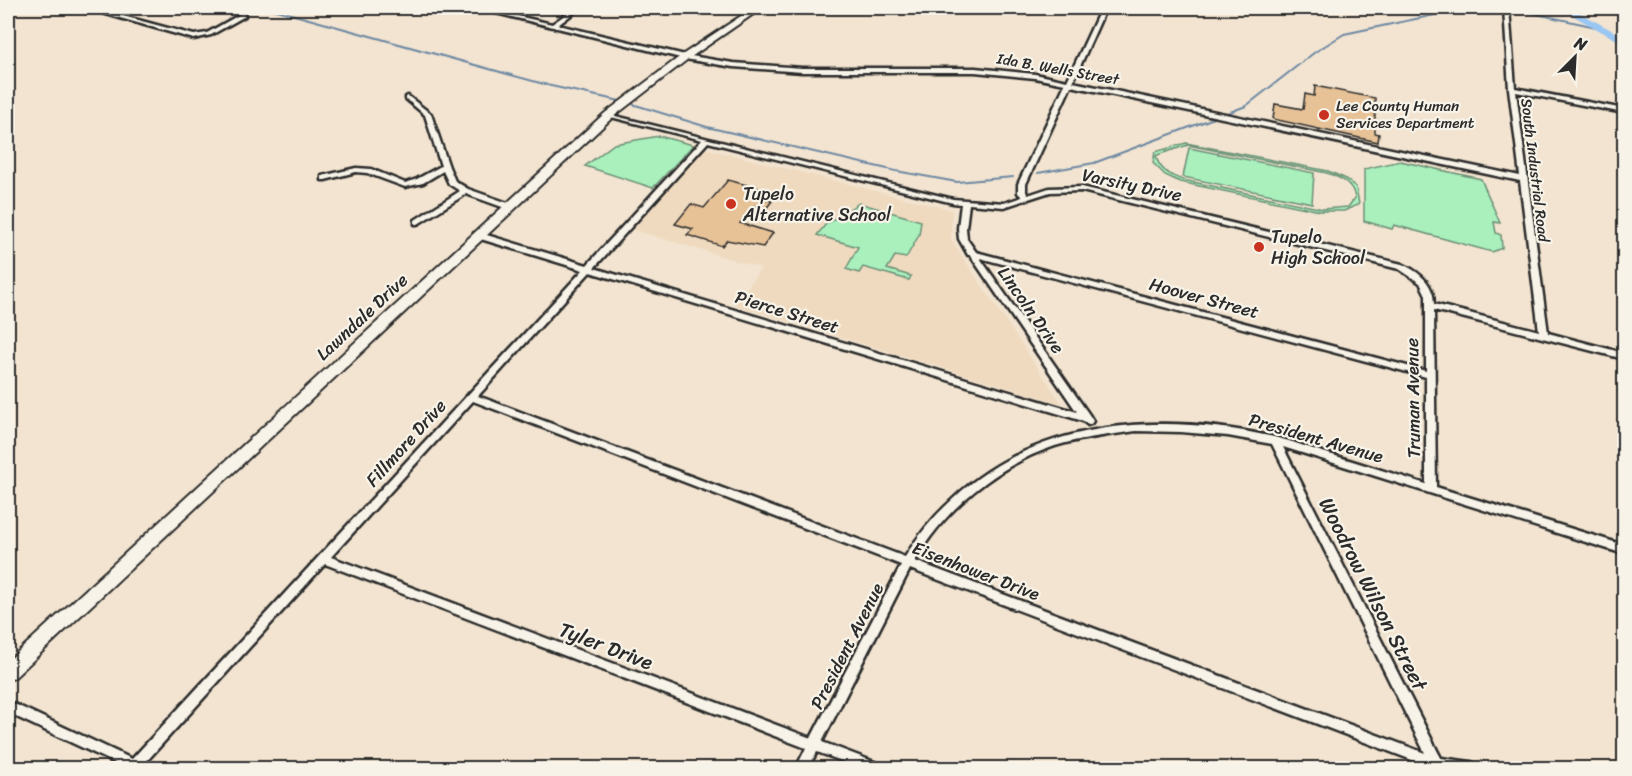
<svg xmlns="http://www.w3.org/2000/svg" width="1632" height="776" font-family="Sriracha,sans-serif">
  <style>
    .built { fill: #efdabf }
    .green { fill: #a9f0bd; stroke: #6a8e74; stroke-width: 1.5; fill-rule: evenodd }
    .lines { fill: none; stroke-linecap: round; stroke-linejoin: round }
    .stream { stroke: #6e88a3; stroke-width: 2 }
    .river { fill: #9ac6f3; fill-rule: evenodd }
    .building { fill: #e7c297; stroke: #2b2b2b; stroke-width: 1.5 }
    .street-casing { stroke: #2b2b2b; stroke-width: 5 }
    .secondary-casing { stroke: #2b2b2b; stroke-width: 4 }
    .street { fill: #f7f3e8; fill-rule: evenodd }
    .secondary { fill: #f7f3e8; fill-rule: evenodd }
    .poi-dot { fill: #c8321e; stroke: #f7f3e8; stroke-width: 2 }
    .labels { text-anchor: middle; stroke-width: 4.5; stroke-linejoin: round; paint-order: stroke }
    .far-street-label { font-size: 15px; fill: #2b2b2b; stroke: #f7f3e8 }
    .far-poi-label { font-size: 15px; fill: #2b2b2b; stroke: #f7f3e8; text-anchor: start }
    .street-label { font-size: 18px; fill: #2b2b2b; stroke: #f7f3e8 }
    .poi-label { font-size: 18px; fill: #2b2b2b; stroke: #f7f3e8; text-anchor: start }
    .near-street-label { font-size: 21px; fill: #2b2b2b; stroke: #f7f3e8 }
  </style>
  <rect width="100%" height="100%" fill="#f2e4d0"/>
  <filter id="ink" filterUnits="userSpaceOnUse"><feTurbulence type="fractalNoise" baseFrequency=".0167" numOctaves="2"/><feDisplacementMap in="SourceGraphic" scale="12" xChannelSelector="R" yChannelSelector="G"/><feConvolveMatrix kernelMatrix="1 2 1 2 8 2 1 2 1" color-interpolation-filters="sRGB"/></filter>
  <g filter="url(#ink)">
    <polygon class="built" points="704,148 952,210 951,237 957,249 1062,404 735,305 761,268 631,229"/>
    <g class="green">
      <polygon points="659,136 693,145 653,188 585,166 614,144"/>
      <path d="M 1186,143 L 1328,171 L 1344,178 L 1356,187 L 1359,204 L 1344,211 L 1320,211 L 1180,182 L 1165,175 L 1153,163 L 1155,152 ZM 1188,145 L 1327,173 C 1341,178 1353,183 1355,198 L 1348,207 L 1323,209 L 1183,180 C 1171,176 1159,170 1156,156 L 1160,154 Z"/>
      <polygon points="1189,148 1314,173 1312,203 1183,177"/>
      <polygon points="1400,161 1481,179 1500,223 1494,222 1496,233 1501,235 1502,248 1492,252 1394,225 1392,229 1364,221 1364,169"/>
      <polygon points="859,203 921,221 919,235 906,258 895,256 887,269 911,276 909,280 863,267 859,273 846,269 858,247 817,235 826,224"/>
    </g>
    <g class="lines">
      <g class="stream">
        <polyline points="269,8 551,86 620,101"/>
        <polyline points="1514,9 1596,27"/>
        <polyline points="629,103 707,127 896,171 957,182 1013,177"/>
        <polyline points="1038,173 1094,163 1246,106 1315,52 1344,34 1468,8"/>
      </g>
      <polygon class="river" points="1559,8 1571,8 1624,37 1624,44"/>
    </g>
    <g class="building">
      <polygon points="1315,86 1375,98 1375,133 1379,134 1378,142 1273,119 1275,104 1303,109 1305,94 1314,96"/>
      <polygon points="728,180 769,191 763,199 772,201 765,210 754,206 740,223 773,233 763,247 727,240 722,246 687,235 693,229 675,224 691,204 704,208"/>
    </g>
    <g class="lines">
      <defs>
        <g id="street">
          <polygon points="85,8 93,8 194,35 207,33 239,15 239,11 229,9 229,8 244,9 245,16 211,35 194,39"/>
          <path d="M 475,8 L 483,8 L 552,24 L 575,8 L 580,8 L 558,25 L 685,55 L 733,63 L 802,68 L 975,68 L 1035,74 L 1067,81 L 1101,8 L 1106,8 L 1073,82 L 1520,176 L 1509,89 L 1504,8 L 1509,8 L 1515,88 L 1624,109 L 1624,113 L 1516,92 L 1548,333 L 1624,353 L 1624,359 L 1434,310 L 1436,487 L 1624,545 L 1624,554 L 1283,447 L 1441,758 L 1471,762 L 1475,764 L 1477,768 L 1433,768 L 910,569 L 822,742 L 880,764 L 882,768 L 861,768 L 817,752 L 808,768 L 796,768 L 806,748 L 325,564 L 144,764 L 145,768 L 126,768 L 8,713 L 8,701 L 132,759 L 583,270 L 474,237 L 474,233 L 480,233 L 587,265 L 702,140 L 607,116 L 607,114 L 953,199 L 1004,203 L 1022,197 L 1018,193 L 1018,184 L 1065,84 L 1035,78 L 975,72 L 802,72 L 733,67 L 685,59 ZM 1071,86 L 1520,181 L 1539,331 L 1434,304 C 1434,284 1420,272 1402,264 L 1082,187 L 1049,188 L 1028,195 L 1026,192 L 1026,184 ZM 708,142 L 953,203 L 961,204 L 958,228 L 959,239 L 968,255 L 970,255 L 1077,412 L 594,268 ZM 1082,191 L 1399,269 L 1420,283 L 1426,295 L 1426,371 L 976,252 L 967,239 L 966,228 L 969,204 L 1004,207 L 1050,192 ZM 980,258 L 1426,377 L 1426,484 C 1393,474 1360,463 1326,453 C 1309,448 1292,441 1274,437 C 1164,412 1040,418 954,498 C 934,516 919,534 905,557 L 478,396 L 590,272 L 1083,421 L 1088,425 L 1091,424 L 1093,421 L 1090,416 ZM 473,401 L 901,565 L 811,738 L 331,557 ZM 1136,431 L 1181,432 L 1228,436 L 1272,444 L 1425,753 L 915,561 C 943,510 999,464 1055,446 C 1081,438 1108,435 1136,431 Z"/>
          <polygon points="1614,8 1620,8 1624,10 1624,14"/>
          <polygon points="408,96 431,114 449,167 455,181 468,189 511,204 511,208 505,208 466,194 418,224 415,224 415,220 460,191 449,184 443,171 423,183 405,187 367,173 356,172 325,180 322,180 322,176 356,168 371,169 405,183 417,179 441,166 425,115 406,99 406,97"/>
        </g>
        <polygon id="secondary" points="753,8 762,8 688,59 613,117 14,678 8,680 8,661 605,113 682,55"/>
      </defs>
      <use href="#street" class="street-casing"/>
      <use href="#secondary" class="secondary-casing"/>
      <use href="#street" class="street"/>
      <use href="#secondary" class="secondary"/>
    </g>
  </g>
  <g class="poi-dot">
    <circle cx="1324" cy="115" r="6"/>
    <circle cx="731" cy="204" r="6"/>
    <circle cx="1259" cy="247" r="6"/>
  </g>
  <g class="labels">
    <g class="far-street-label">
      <text transform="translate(1058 69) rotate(10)" y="5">Ida B. Wells Street</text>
      <text transform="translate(1535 170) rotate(83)" y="5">South Industrial Road</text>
    </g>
    <g class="far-poi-label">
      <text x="1336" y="111">Lee County Human<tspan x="1336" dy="17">Services Department</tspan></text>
    </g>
    <g class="street-label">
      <text transform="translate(1132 185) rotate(12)" y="6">Varsity Drive</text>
      <text transform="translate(1204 298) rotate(15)" y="6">Hoover Street</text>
      <text transform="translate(1031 310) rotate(55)" y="6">Lincoln Drive</text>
      <text transform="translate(787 312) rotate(17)" y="6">Pierce Street</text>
      <text transform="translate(362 317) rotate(-43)" y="6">Lawndale Drive</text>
      <text transform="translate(1413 398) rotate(-91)" y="6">Truman Avenue</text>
      <text transform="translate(1316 438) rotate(16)" y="6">President Avenue</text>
      <text transform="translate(406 443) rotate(-48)" y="6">Fillmore Drive</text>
      <text transform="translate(976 571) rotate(21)" y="6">Eisenhower Drive</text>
      <text transform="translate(847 646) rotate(-63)" y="6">President Avenue</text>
    </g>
    <g class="poi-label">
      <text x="743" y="200">Tupelo<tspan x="743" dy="21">Alternative School</tspan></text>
      <text x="1271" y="243">Tupelo<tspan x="1271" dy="21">High School</tspan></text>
    </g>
    <g class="near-street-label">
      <text transform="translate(1373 594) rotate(63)" y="7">Woodrow Wilson Street</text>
      <text transform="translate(606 646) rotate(21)" y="7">Tyler Drive</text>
    </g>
  </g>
  <rect width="1632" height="776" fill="none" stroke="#f7f3e8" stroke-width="30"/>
  <rect x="15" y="15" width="1602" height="746" fill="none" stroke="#2b2b2b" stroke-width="2" filter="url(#ink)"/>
  <g transform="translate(1575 57) rotate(24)" stroke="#f7f3e8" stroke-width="4.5" paint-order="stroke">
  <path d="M0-4.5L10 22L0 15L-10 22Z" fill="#2b2b2b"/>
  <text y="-9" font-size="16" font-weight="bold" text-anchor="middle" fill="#2b2b2b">N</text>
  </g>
</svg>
